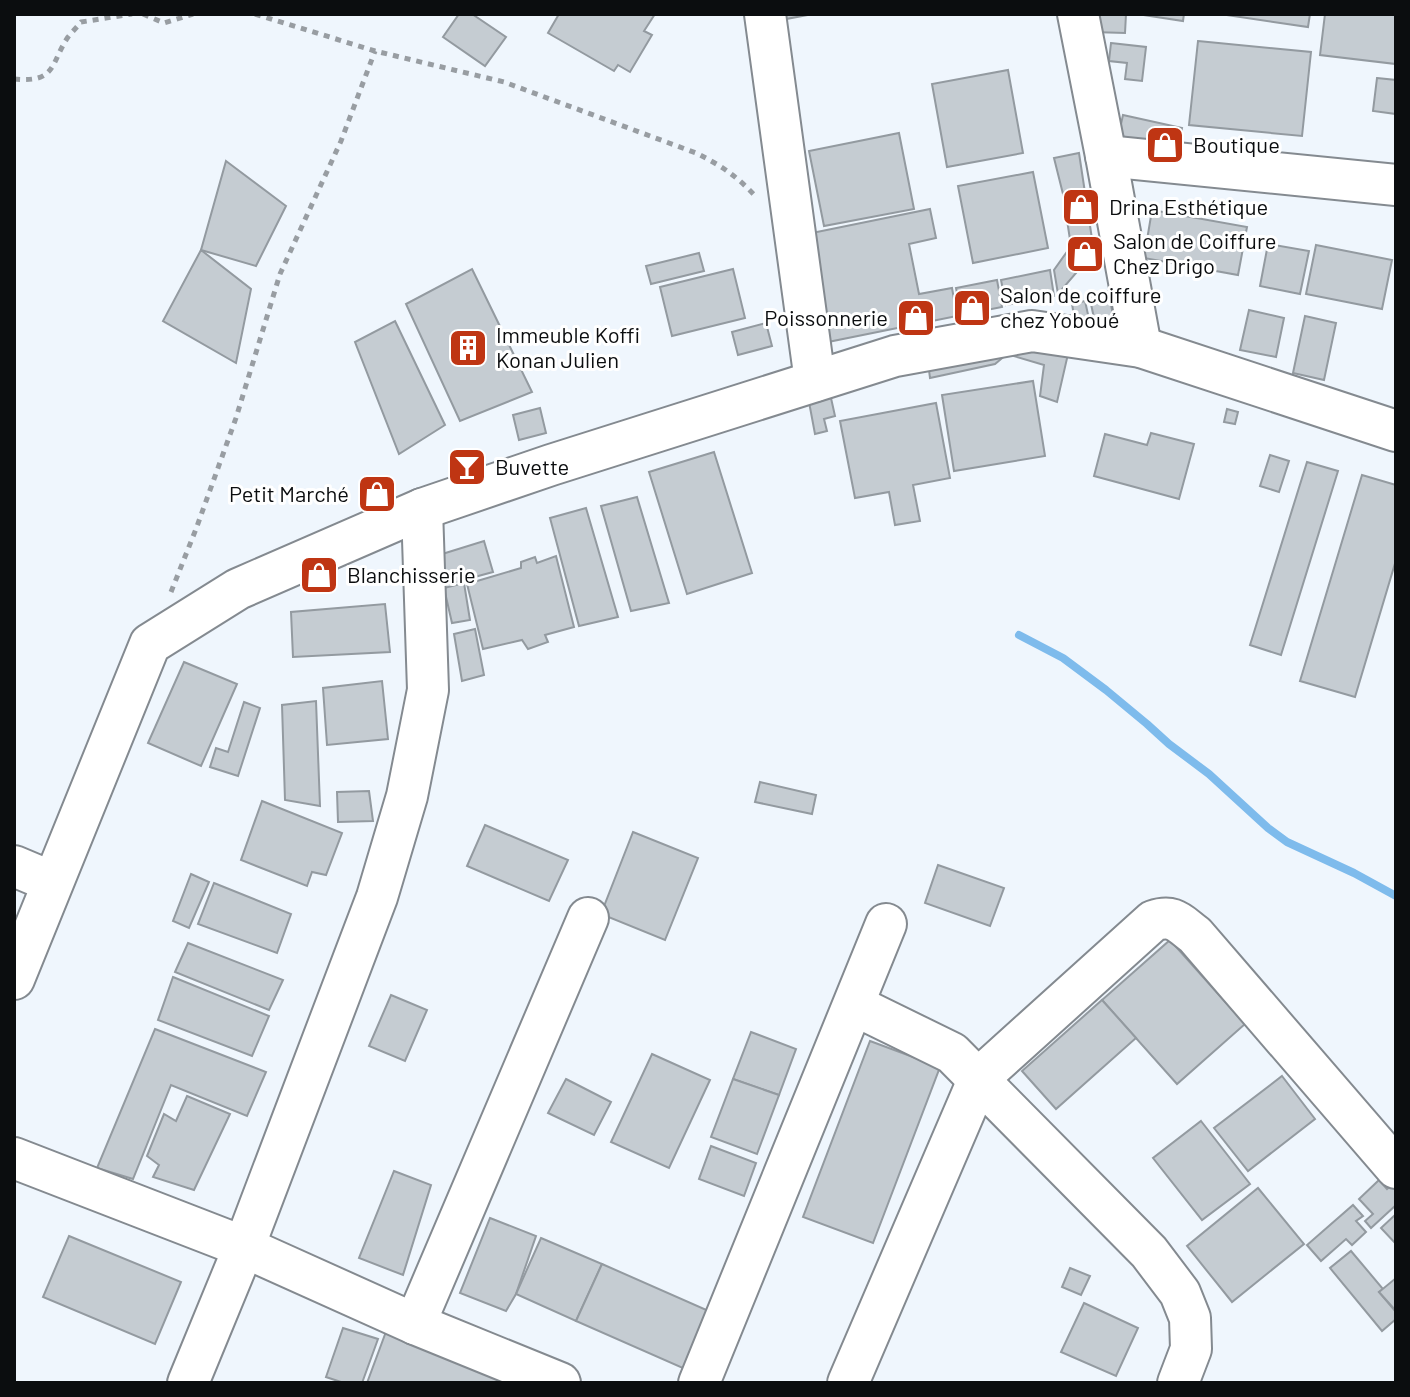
<svg xmlns="http://www.w3.org/2000/svg" width="1410" height="1397" font-family="Barlow,sans-serif">
  <style>
    .lines { fill: none; stroke-linecap: round; stroke-linejoin: round }
    .stream { stroke: #7ebbec; stroke-width: 8 }
    .building { fill: #c5ccd2; stroke: #939aa0; stroke-width: 2 }
    .minor-casing { stroke: #848a90; stroke-width: 44 }
    .path { stroke: #989da2; stroke-width: 5; stroke-dasharray: 6 6; stroke-linecap: butt }
    .minor { stroke: #fff; stroke-width: 40 }
    .labels { text-anchor: middle; stroke-width: 6; stroke-linejoin: round; paint-order: stroke }
    .poi-label { font-size: 22px; fill: #0b0d0f; stroke: #fff; text-anchor: start }
  </style>
  <rect width="100%" height="100%" fill="#eff6fd"/>
  <g class="lines">
    <polyline class="stream" points="1019,635 1063,658 1106,690 1147,724 1169,744 1209,774 1268,828 1287,842 1354,873 1396,896"/>
  </g>
  <g class="building">
    <polygon points="459,14 472,14 506,37 485,66 443,37"/>
    <polygon points="559,14 655,14 644,31 652,35 630,72 618,65 614,71 548,33"/>
    <polygon points="784,14 813,14 786,19"/>
    <polygon points="1092,14 1126,14 1125,33 1092,32"/>
    <polygon points="1137,14 1184,14 1183,21"/>
    <polygon points="1220,14 1310,14 1308,27"/>
    <polygon points="1325,14 1396,14 1396,64 1320,55"/>
    <polygon points="1198,41 1311,52 1302,136 1189,125"/>
    <polygon points="1111,43 1146,47 1142,81 1125,79 1127,63 1109,61"/>
    <polygon points="1008,70 1023,153 947,167 932,84"/>
    <polygon points="1377,78 1396,80 1396,114 1373,111"/>
    <polygon points="1123,115 1182,128 1176,156 1117,142"/>
    <polygon points="899,133 914,209 824,226 809,151"/>
    <polygon points="1079,153 1094,252 1058,294 1054,270 1071,246 1063,194 1054,158"/>
    <polygon points="226,161 286,206 256,266 201,250"/>
    <polygon points="1033,172 1048,248 973,263 958,186"/>
    <polygon points="930,209 936,238 909,244 919,294 952,288 957,316 823,343 802,235"/>
    <polygon points="1152,210 1247,227 1238,275 1144,258"/>
    <polygon points="1268,244 1309,251 1300,294 1260,286"/>
    <polygon points="1316,245 1392,260 1382,309 1306,294"/>
    <polygon points="201,250 251,289 236,363 163,321"/>
    <polygon points="699,253 704,271 651,284 646,266"/>
    <polygon points="472,269 532,392 460,421 406,304"/>
    <polygon points="733,269 745,318 672,336 660,287"/>
    <polygon points="1050,270 1054,296 1006,305 1001,280"/>
    <polygon points="997,280 1002,307 961,315 956,288"/>
    <polygon points="1108,291 1115,324 1096,327 1089,295"/>
    <polygon points="1085,301 1089,319 1075,322 1072,304"/>
    <polygon points="1249,310 1284,318 1276,357 1240,350"/>
    <polygon points="1305,316 1336,323 1324,380 1293,373"/>
    <polygon points="395,321 445,425 399,454 355,342"/>
    <polygon points="766,323 772,346 738,355 732,332"/>
    <polygon points="1019,341 1068,354 1057,402 1040,396 1044,365 1007,354 995,364 930,378 928,362"/>
    <polygon points="1033,381 1045,456 954,471 942,395"/>
    <polygon points="831,398 835,416 824,419 827,431 815,434 809,402"/>
    <polygon points="936,403 950,478 913,485 920,521 895,525 889,492 855,498 840,421"/>
    <polygon points="540,408 546,433 519,440 513,415"/>
    <polygon points="1227,409 1238,412 1235,424 1224,422"/>
    <polygon points="1151,433 1194,444 1179,499 1094,476 1105,434 1147,445"/>
    <polygon points="714,452 752,573 687,594 649,472"/>
    <polygon points="1270,455 1289,461 1279,492 1260,486"/>
    <polygon points="1307,462 1338,471 1281,655 1250,645"/>
    <polygon points="1362,475 1396,485 1396,560 1355,697 1300,681"/>
    <polygon points="637,497 669,603 631,611 601,506"/>
    <polygon points="586,508 618,617 579,626 550,518"/>
    <polygon points="484,541 493,572 445,585 439,555"/>
    <polygon points="556,556 574,627 545,635 548,642 528,649 522,640 483,649 467,584 521,568 521,562 535,557 537,563"/>
    <polygon points="464,583 470,620 452,623 444,588"/>
    <polygon points="385,604 390,652 293,657 291,612"/>
    <polygon points="475,629 484,675 462,681 454,634"/>
    <polygon points="184,662 237,684 201,766 148,743"/>
    <polygon points="382,681 388,739 327,745 323,688"/>
    <polygon points="316,701 320,806 285,800 282,705"/>
    <polygon points="244,702 260,708 238,776 210,767 216,748 228,752"/>
    <polygon points="760,782 816,795 812,814 755,802"/>
    <polygon points="369,791 373,821 338,822 337,792"/>
    <polygon points="262,801 342,833 326,875 312,872 307,886 241,860"/>
    <polygon points="485,825 568,860 549,901 467,866"/>
    <polygon points="633,832 698,858 665,940 601,914"/>
    <polygon points="938,865 1004,888 990,926 925,903"/>
    <polygon points="191,874 209,882 189,928 173,921"/>
    <polygon points="214,883 291,914 277,953 198,924"/>
    <polygon points="1170,940 1245,1024 1177,1084 1102,1000"/>
    <polygon points="188,943 283,980 269,1010 175,972"/>
    <polygon points="173,977 269,1016 252,1056 158,1020"/>
    <polygon points="391,995 427,1010 405,1061 369,1046"/>
    <polygon points="1102,1000 1136,1038 1056,1109 1022,1071"/>
    <polygon points="155,1029 266,1072 247,1116 171,1085 133,1179 97,1168"/>
    <polygon points="751,1032 796,1049 779,1095 733,1079"/>
    <polygon points="870,1041 940,1067 873,1243 803,1217"/>
    <polygon points="652,1054 710,1080 669,1168 611,1142"/>
    <polygon points="1282,1076 1315,1119 1248,1171 1214,1128"/>
    <polygon points="566,1079 611,1102 594,1135 548,1113"/>
    <polygon points="733,1079 779,1095 757,1154 711,1137"/>
    <polygon points="187,1096 230,1114 194,1190 153,1177 159,1165 147,1156 164,1114 176,1121"/>
    <polygon points="1201,1121 1250,1184 1202,1220 1153,1158"/>
    <polygon points="711,1146 756,1163 744,1196 699,1179"/>
    <polygon points="394,1171 431,1185 403,1275 359,1258"/>
    <polygon points="1379,1180 1387,1189 1395,1182 1396,1183 1396,1205 1371,1228 1365,1221 1373,1214 1359,1199"/>
    <polygon points="1258,1188 1304,1244 1232,1302 1187,1246"/>
    <polygon points="1353,1205 1363,1216 1356,1221 1366,1232 1352,1245 1346,1239 1321,1261 1307,1245"/>
    <polygon points="1396,1214 1396,1244 1381,1228"/>
    <polygon points="490,1218 536,1236 516,1294 506,1311 460,1293"/>
    <polygon points="69,1236 181,1282 155,1344 43,1297"/>
    <polygon points="541,1238 602,1264 576,1321 516,1294"/>
    <polygon points="1351,1251 1383,1289 1379,1292 1396,1312 1396,1319 1382,1331 1330,1268"/>
    <polygon points="602,1264 711,1312 685,1369 576,1321"/>
    <polygon points="1070,1268 1090,1276 1081,1295 1062,1287"/>
    <polygon points="1396,1278 1396,1311 1379,1292"/>
    <polygon points="1084,1303 1138,1328 1116,1376 1061,1352"/>
    <polygon points="343,1328 378,1339 362,1383 344,1383 326,1377"/>
    <polygon points="387,1329 501,1371 497,1383 367,1383"/>
  </g>
  <g class="lines">
    <defs>
      <g id="minor">
        <polyline points="765,14 815,381"/>
        <polyline points="1078,14 1106,156 1141,347"/>
        <polyline points="1106,156 1396,185"/>
        <polyline points="14,866 52,882"/>
        <polyline points="14,979 150,644 238,589 422,509 551,465 895,356 1032,331 1141,347 1396,431"/>
        <polyline points="854,1005 952,1053 1149,1252 1180,1293 1190,1318 1191,1349 1178,1383"/>
        <polyline points="14,1158 244,1247 415,1324 560,1383"/>
        <polyline points="415,1324 588,918"/>
        <polyline points="188,1383 244,1247 377,897 407,796 428,690 422,509"/>
        <polyline points="699,1383 886,924"/>
        <path d="M 848,1383 L 979,1078 L 1153,921 C 1174,914 1179,923 1195,935 L 1396,1168"/>
      </g>
    </defs>
    <use href="#minor" class="minor-casing"/>
    <g class="path">
      <polyline points="143,14 164,23 193,14"/>
      <path d="M 255,14 L 375,51 L 504,82 L 696,153 C 722,166 737,176 757,198"/>
      <path d="M 14,79 C 57,83 50,64 68,37 C 72,32 77,27 81,22 L 132,14"/>
      <polyline points="171,592 196,529 236,418 280,274 341,141 375,51"/>
    </g>
    <use href="#minor" class="minor"/>
  </g>
  <defs>
    <symbol id="shop-square" viewBox="-11 -11 22 22"><rect x="-9" y="-9" width="18" height="18" rx="4" fill="#bf3513" stroke="#fff"/><path d="M-5-2.5h2.3a2.7 3.5 0 0 1 5.4 0H5L5.5 6h-11ZM-1.5-2.5h3a1.5 2.3 0 0 0-3 0Z" fill="#fff"/></symbol>
    <symbol id="building-square" viewBox="-11 -11 22 22"><rect x="-9" y="-9" width="18" height="18" rx="4" fill="#bf3513" stroke="#fff"/><path d="M-4-6H4V6H1V3H-1V6H-4ZM-2.5-4.3h1.7v1.8h-1.7ZM.8-4.3h1.7v1.8H.8ZM-2.5-1h1.7V.8h-1.7ZM.8-1h1.7V.8H.8Z" fill="#fff"/></symbol>
    <symbol id="bar-square" viewBox="-11 -11 22 22"><rect x="-9" y="-9" width="18" height="18" rx="4" fill="#bf3513" stroke="#fff"/><path d="M-6-5H6L.8 .8V4.5H3.5V6h-7V4.5H-.8V.8Z" fill="#fff"/></symbol>
  </defs>
  <g fill-rule="evenodd">
    <use href="#shop-square" x="1143" y="123" width="44" height="44"/>
    <use href="#shop-square" x="1059" y="185" width="44" height="44"/>
    <use href="#shop-square" x="1063" y="232" width="44" height="44"/>
    <use href="#shop-square" x="950" y="286" width="44" height="44"/>
    <use href="#shop-square" x="894" y="296" width="44" height="44"/>
    <use href="#building-square" x="446" y="326" width="44" height="44"/>
    <use href="#bar-square" x="445" y="445" width="44" height="44"/>
    <use href="#shop-square" x="355" y="472" width="44" height="44"/>
    <use href="#shop-square" x="297" y="553" width="44" height="44"/>
  </g>
  <g class="labels">
    <g class="poi-label">
      <text x="1193" y="153">Boutique</text>
      <text x="1109" y="215">Drina Esthétique</text>
      <text x="1113" y="249">Salon de Coiffure<tspan x="1113" dy="25">Chez Drigo</tspan></text>
      <text x="1000" y="303">Salon de coiffure<tspan x="1000" dy="25">chez Yoboué</tspan></text>
      <text x="888" y="326" text-anchor="end">Poissonnerie</text>
      <text x="496" y="343">Immeuble Koffi<tspan x="496" dy="25">Konan Julien</tspan></text>
      <text x="495" y="475">Buvette</text>
      <text x="349" y="502" text-anchor="end">Petit Marché</text>
      <text x="347" y="583">Blanchisserie</text>
    </g>
  </g>
  <rect width="1410" height="1397" fill="none" stroke="#0b0d0f" stroke-width="32"/>
</svg>
